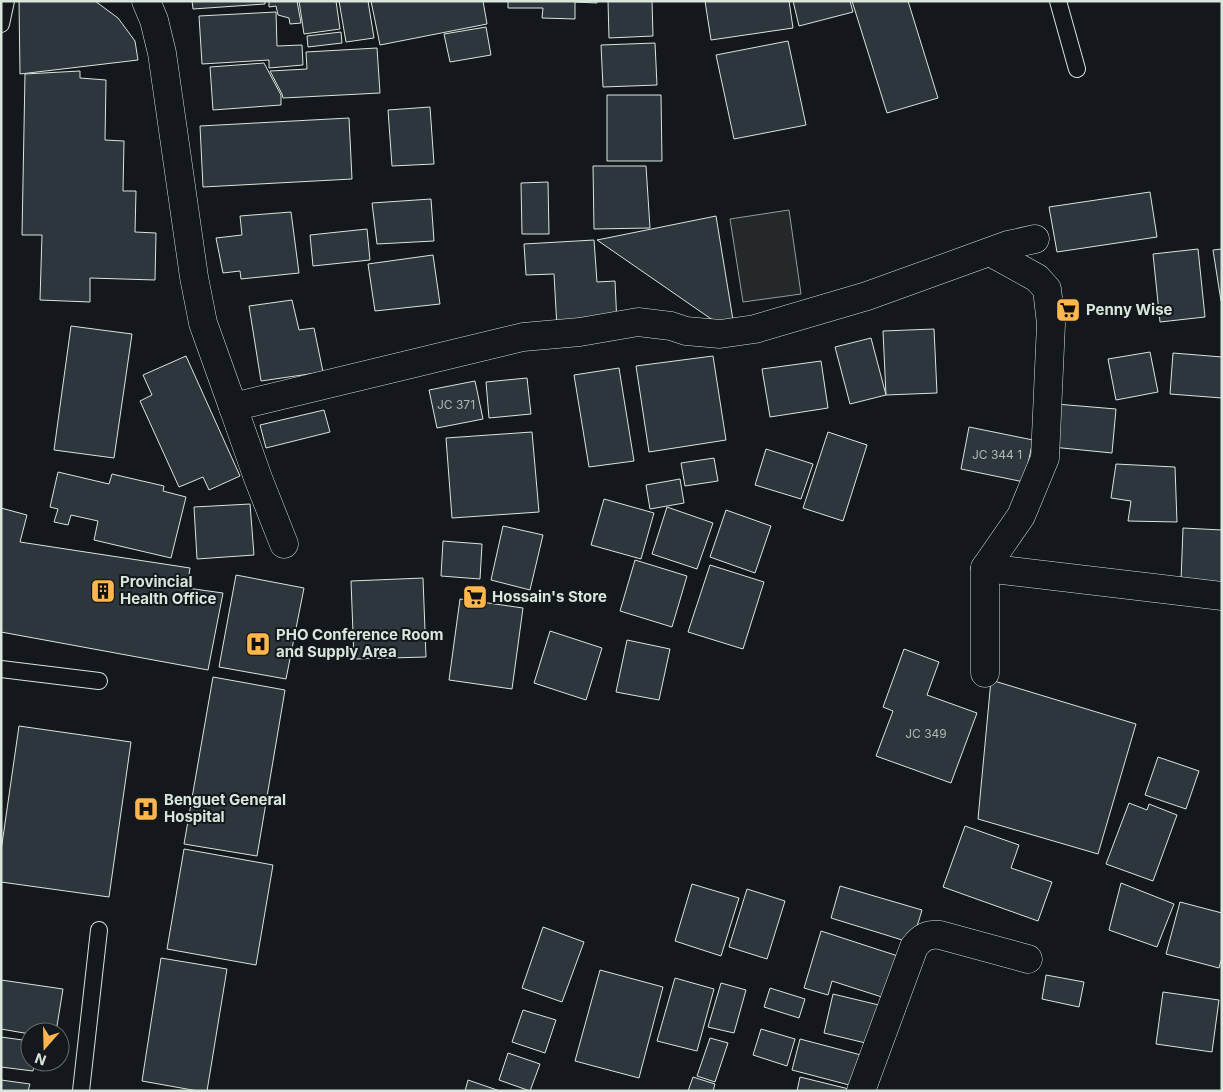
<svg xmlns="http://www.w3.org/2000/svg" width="1223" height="1092" font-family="Inter,sans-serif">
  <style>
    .parking { fill: #24282b; stroke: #939e99 }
    .building { fill: #2c363c; stroke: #d8e6dc }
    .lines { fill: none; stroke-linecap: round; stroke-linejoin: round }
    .service-casing { stroke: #d8e6dc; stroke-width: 18 }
    .minor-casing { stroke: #d8e6dc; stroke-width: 29 }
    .service { stroke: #14181c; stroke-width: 16 }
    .minor { stroke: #14181c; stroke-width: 28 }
    .labels { text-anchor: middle; stroke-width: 4; stroke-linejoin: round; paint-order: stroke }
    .number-label { font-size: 12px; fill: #adbab4 }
    .poi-label { font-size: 15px; font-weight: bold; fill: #d8e6dc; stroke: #14181c; text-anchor: start }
  </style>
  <rect width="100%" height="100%" fill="#14181c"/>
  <polygon class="parking" points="789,210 801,294 743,302 730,219"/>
  <g class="building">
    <polygon points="19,1 95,1 118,18 135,41 138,60 20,74"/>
    <polygon points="192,1 265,1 265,4 193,9"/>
    <polygon points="269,1 297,1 301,23 290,24 289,18 278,15 276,6 269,7"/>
    <polygon points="299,1 336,1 340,29 304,34"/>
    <polygon points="339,1 368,1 374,38 346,42"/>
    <polygon points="371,1 483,1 487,24 380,45"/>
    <polygon points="508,1 597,1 597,3 575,2 575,19 542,18 543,8 508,8"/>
    <polygon points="608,1 652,1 653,36 609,38"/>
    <polygon points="705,1 789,1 793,28 711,40"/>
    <polygon points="793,1 850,1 853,12 799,26"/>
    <polygon points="852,1 908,1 938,98 887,113"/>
    <polygon points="276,12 277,46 302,45 303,65 269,68 269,60 202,64 199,16"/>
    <polygon points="486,27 491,55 450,62 444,34"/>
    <polygon points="341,32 342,43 308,47 307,36"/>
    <polygon points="788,41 806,125 734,139 716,55"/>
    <polygon points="655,43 657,85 603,87 601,45"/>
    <polygon points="377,48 380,93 283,98 282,94 270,71 307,69 306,52"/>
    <polygon points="264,63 281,95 281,105 213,110 210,67"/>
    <polygon points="80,71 80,78 106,80 105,140 124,141 123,191 136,191 135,232 156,233 155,280 90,278 90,302 40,300 42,235 22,235 25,74"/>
    <polygon points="607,95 661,95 662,161 607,161"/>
    <polygon points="430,107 434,164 392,166 388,110"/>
    <polygon points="349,118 352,179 203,187 200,126"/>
    <polygon points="593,166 646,166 650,228 594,229"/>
    <polygon points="548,182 549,234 522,234 521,183"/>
    <polygon points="1150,192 1157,237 1057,252 1049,207"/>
    <polygon points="431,199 434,241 377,244 372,203"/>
    <polygon points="291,212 299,273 241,279 240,271 223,273 216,238 242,235 240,216"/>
    <polygon points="716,216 733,320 717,323 597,240"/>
    <polygon points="367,229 370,260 313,266 310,235"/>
    <polygon points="594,240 597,282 615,281 617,324 557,328 554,274 526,275 524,244"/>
    <polygon points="1198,249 1205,317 1160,322 1153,254"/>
    <polygon points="1222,249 1222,301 1221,301 1213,250"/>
    <polygon points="433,255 440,304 375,311 368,264"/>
    <polygon points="292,300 299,330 314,328 323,372 261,381 249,306"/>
    <polygon points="71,326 132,334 114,458 54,450"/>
    <polygon points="934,329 937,393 886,395 883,331"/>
    <polygon points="871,338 886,395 850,404 835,347"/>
    <polygon points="1150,352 1158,392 1116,400 1108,359"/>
    <polygon points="1173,353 1222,357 1222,398 1170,394"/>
    <polygon points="186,356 240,476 209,490 203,477 179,487 140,401 152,395 143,375"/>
    <polygon points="713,356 726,440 649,452 636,366"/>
    <polygon points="821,361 828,408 770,417 762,369"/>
    <polygon points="619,368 634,461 589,467 574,375"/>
    <polygon points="527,378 531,414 489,418 486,382"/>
    <polygon points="475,381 483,419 437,428 429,390"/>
    <polygon points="1056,404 1116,409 1112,453 1052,447"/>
    <polygon points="324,410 330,432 266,448 260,425"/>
    <polygon points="969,427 1033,440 1024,482 961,469"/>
    <polygon points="532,432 539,512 452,518 446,438"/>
    <polygon points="828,432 867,445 843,521 803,508"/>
    <polygon points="766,449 813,464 801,499 755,485"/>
    <polygon points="714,458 718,481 685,486 681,463"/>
    <polygon points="1116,464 1175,467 1177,522 1128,521 1131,501 1111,498"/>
    <polygon points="58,472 109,484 112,474 164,486 163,491 186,497 171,558 94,540 98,521 71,515 68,525 54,522 58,509 50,507"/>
    <polygon points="680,479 684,503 650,509 646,485"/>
    <polygon points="604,499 654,513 641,559 591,545"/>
    <polygon points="250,504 254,555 197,559 194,507"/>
    <polygon points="667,507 713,523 697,569 652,554"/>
    <polygon points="1,508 27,515 20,542 190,568 187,588 223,593 208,670 1,632"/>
    <polygon points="726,510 771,526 755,573 710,557"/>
    <polygon points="503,526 543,535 530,590 491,580"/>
    <polygon points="1183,528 1222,530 1222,583 1181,581"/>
    <polygon points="443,541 482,544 480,579 441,576"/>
    <polygon points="635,560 687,576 672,627 620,611"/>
    <polygon points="710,565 764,582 743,649 688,632"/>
    <polygon points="236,575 304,588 286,679 219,667"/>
    <polygon points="423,578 426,657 354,659 351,581"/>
    <polygon points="460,599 523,608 512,689 449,680"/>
    <polygon points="550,631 602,648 586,700 534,683"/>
    <polygon points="627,640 670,649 659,700 616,692"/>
    <polygon points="904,649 939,662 927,695 977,713 951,783 876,756 893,711 883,707"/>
    <polygon points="213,677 285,690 257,856 184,844"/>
    <polygon points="991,680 1136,724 1098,854 978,819"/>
    <polygon points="19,726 131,742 109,897 1,882 1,851"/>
    <polygon points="1158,757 1199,771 1186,809 1145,795"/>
    <polygon points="1129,803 1147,810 1149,804 1177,815 1153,881 1106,864"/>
    <polygon points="965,826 1019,845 1011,868 1052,882 1038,921 943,887"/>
    <polygon points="184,849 273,865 256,965 167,949"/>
    <polygon points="1121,883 1174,904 1157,947 1109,930"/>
    <polygon points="692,884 739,898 721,956 675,941"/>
    <polygon points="840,886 922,910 912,943 831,918"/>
    <polygon points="747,889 785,901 767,959 729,947"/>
    <polygon points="1180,902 1222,913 1222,957 1219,968 1166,954"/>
    <polygon points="543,927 584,942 562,1002 522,988"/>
    <polygon points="821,931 901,957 888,999 832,981 828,995 804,988"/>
    <polygon points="161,958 227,969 207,1091 198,1091 142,1081"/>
    <polygon points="600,970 663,987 639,1078 575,1061"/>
    <polygon points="1046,975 1084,982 1079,1007 1042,999"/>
    <polygon points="675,978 714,989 697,1051 657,1041"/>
    <polygon points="1,980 63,989 56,1032 30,1032 30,1034 1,1029"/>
    <polygon points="721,983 746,990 734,1033 708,1027"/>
    <polygon points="770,988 805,999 799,1018 764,1007"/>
    <polygon points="1163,992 1219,1000 1212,1052 1156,1044"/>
    <polygon points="833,994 883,1006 874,1045 824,1033"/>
    <polygon points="523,1010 556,1020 545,1053 512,1042"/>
    <polygon points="761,1029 795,1039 787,1066 753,1055"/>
    <polygon points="1,1037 30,1041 30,1062 35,1062 33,1071 1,1067"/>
    <polygon points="710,1038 728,1043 715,1082 697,1076"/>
    <polygon points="800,1039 861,1055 853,1086 792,1070"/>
    <polygon points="508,1053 540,1064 530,1091 499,1080"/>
    <polygon points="693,1077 715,1084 713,1091 688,1091"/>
    <polygon points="800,1077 849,1089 848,1091 797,1091"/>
    <polygon points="1,1080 30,1084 28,1091 1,1091"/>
    <polygon points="468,1080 500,1091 465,1091"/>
  </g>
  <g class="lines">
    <defs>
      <g id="service">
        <polyline points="1058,1 1077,69"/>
        <polyline points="1,24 6,1"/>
        <polyline points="1,669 99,681"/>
        <polyline points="81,1091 99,930"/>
      </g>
      <g id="minor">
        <polyline points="146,1 154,20 162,53 194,277 203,323 233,407"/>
        <polyline points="284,544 258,478 233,407 523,337 580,332 638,322 671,326 686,331 720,334 755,329 867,296 1008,245 1035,239"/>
        <polyline points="985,568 1222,596"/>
        <polyline points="985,673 985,568 1021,516 1045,458 1051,324 1047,289 1037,278 990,252"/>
        <path d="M 861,1091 L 914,947 C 922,937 927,934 940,935 L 1028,959"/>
      </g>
    </defs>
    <use href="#service" class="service-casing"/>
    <use href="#minor" class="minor-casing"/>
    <use href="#service" class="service"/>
    <use href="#minor" class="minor"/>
  </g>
  <defs>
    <symbol id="supermarket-square" viewBox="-11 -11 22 22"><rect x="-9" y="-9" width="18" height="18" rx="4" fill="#ffb74d" stroke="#14181c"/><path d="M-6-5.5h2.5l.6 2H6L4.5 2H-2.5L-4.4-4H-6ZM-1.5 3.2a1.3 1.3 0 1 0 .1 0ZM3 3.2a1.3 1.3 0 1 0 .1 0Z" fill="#111"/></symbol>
    <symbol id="building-square" viewBox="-11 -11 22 22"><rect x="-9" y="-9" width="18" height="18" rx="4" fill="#ffb74d" stroke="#14181c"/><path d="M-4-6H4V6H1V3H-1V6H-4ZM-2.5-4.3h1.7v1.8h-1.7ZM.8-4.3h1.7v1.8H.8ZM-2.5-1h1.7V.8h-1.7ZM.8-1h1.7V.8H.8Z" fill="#111"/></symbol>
    <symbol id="hospital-square" viewBox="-11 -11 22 22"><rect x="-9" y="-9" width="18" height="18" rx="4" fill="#ffb74d" stroke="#14181c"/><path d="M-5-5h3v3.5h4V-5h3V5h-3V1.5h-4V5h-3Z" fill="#111"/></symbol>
  </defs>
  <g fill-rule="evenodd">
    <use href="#supermarket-square" x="1054" y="296" width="28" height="28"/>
    <use href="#building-square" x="89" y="577" width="28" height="28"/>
    <use href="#supermarket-square" x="461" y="583" width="28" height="28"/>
    <use href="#hospital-square" x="244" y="630" width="28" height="28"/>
    <use href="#hospital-square" x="132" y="795" width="28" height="28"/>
  </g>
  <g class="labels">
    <g class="number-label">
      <text x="456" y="409">JC 371</text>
      <text x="997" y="459">JC 344 1</text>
      <text x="926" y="738">JC 349</text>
    </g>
    <g class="poi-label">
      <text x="1086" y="315">Penny Wise</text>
      <text x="120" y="587">Provincial<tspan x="120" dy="17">Health Office</tspan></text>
      <text x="492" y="602">Hossain's Store</text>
      <text x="276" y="640">PHO Conference Room<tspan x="276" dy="17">and Supply Area</tspan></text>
      <text x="164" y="805">Benguet General<tspan x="164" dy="17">Hospital</tspan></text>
    </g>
  </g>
  <rect width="1223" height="1092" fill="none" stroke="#d8e6dc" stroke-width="5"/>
  <g transform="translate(45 1047) rotate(200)"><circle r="24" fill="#14181c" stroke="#626a69"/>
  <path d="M0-4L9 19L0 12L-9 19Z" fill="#ffb74d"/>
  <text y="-8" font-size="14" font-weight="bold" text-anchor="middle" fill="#d8e6dc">N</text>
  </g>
</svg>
